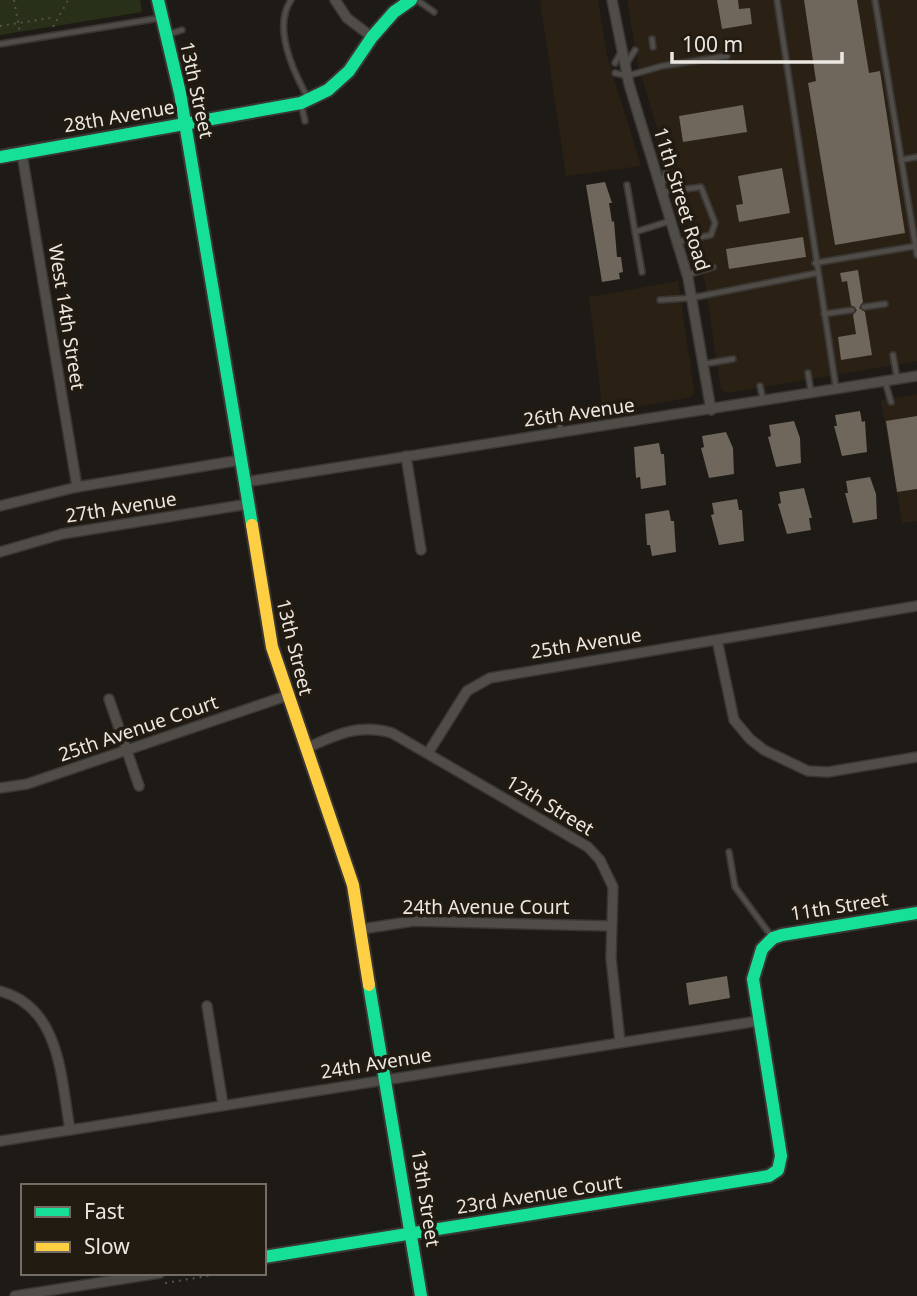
<svg xmlns="http://www.w3.org/2000/svg" width="917" height="1296" font-family="'Noto Sans',sans-serif">
  <style>
    .built { fill: #2a2013 }
    .green { fill: #293019 }
    .building { fill: #6f665c }
    .lines { fill: none; stroke-linecap: round; stroke-linejoin: round }
    .lane-casing { stroke: #393633; stroke-width: 8 }
    .street-casing { stroke: #393633; stroke-width: 12 }
    .fast-casing { stroke: #393633; stroke-width: 16 }
    .slow-casing { stroke: #393633; stroke-width: 16 }
    .path { stroke: #55524e; stroke-width: 2; stroke-dasharray: 2 5; stroke-linecap: butt }
    .lane { stroke: #504d49; stroke-width: 4.5 }
    .street { stroke: #504d49; stroke-width: 9 }
    .fast { stroke: #16e098; stroke-width: 12 }
    .slow { stroke: #ffcf43; stroke-width: 12 }
    .labels { text-anchor: middle; stroke-width: 7; stroke-linejoin: round; paint-order: stroke }
    .street-label { font-size: 19px; fill: #ece7e1; stroke: #221b12 }
  </style>
  <rect width="100%" height="100%" fill="#1e1a16"/>
  <g class="built">
    <polygon points="540,0 598,0 607,56 641,166 566,176"/>
    <polygon points="627,0 917,0 917,361 728,393 721,390 705,283 638,66"/>
    <polygon points="678,281 694,390 692,397 603,413 589,297"/>
    <polygon points="917,394 917,521 902,523 881,400"/>
  </g>
  <polygon class="green" points="0,0 140,0 142,12 0,35"/>
  <g class="building">
    <polygon points="717,0 738,0 739,9 750,8 752,24 722,29"/>
    <polygon points="804,0 857,0 869,73 880,71 905,233 835,245 808,83 816,81"/>
    <polygon points="743,105 747,132 683,142 679,116"/>
    <polygon points="782,168 790,213 739,222 736,205 743,204 738,176"/>
    <polygon points="605,182 612,203 609,203 612,222 614,221 617,257 621,257 623,272 619,273 620,279 602,282 586,185"/>
    <polygon points="803,237 806,257 729,269 726,249"/>
    <polygon points="858,270 863,302 859,308 865,312 872,355 841,360 838,337 856,334 853,315 857,310 851,305 847,281 842,282 840,273"/>
    <polygon points="860,411 862,422 865,421 867,452 842,456 834,426 837,426 835,415"/>
    <polygon points="917,416 917,489 897,492 886,421"/>
    <polygon points="794,421 800,438 801,463 776,467 768,437 771,436 769,425"/>
    <polygon points="726,432 733,448 734,474 709,478 701,448 704,447 702,436"/>
    <polygon points="659,443 661,454 664,454 666,485 641,489 640,477 636,478 634,447"/>
    <polygon points="870,477 876,494 877,519 853,523 845,493 848,493 846,481"/>
    <polygon points="804,488 812,518 809,518 811,530 787,534 778,504 781,503 779,492"/>
    <polygon points="737,499 739,510 742,510 744,541 719,545 711,515 714,514 712,503"/>
    <polygon points="669,510 671,521 674,521 676,552 652,556 650,545 647,545 645,514"/>
    <polygon points="727,976 730,998 689,1005 686,983"/>
  </g>
  <g class="lines">
    <defs>
      <g id="lane">
        <path d="M 291,0 C 272,28 294,73 308,98"/>
        <polyline points="417,0 434,12"/>
        <polyline points="777,0 836,388"/>
        <polyline points="875,0 917,255"/>
        <polyline points="166,35 182,30"/>
        <polyline points="652,39 653,47"/>
        <polyline points="0,44 160,18"/>
        <polyline points="615,63 621,52"/>
        <polyline points="627,63 635,50"/>
        <polyline points="615,73 627,76 662,66 727,56"/>
        <polyline points="301,104 305,121"/>
        <polyline points="901,160 917,157"/>
        <polyline points="627,185 642,272"/>
        <polyline points="662,186 666,171"/>
        <polyline points="662,192 701,187 715,223 711,235 677,242"/>
        <polyline points="635,232 670,221"/>
        <polyline points="815,263 916,246"/>
        <polyline points="687,275 713,267"/>
        <polyline points="660,300 691,298 817,273"/>
        <polyline points="864,307 885,304"/>
        <polyline points="824,314 852,310"/>
        <polyline points="893,355 897,378"/>
        <polyline points="704,364 733,359"/>
        <polyline points="808,373 811,392"/>
        <polyline points="885,381 891,402"/>
        <polyline points="760,386 763,399"/>
        <polyline points="559,422 561,432"/>
        <polyline points="729,852 735,887 772,937"/>
      </g>
      <g id="street">
        <polyline points="335,0 347,18 372,37"/>
        <polyline points="612,0 629,84 688,278 711,410"/>
        <polyline points="22,154 77,487"/>
        <polyline points="406,456 421,550"/>
        <polyline points="245,482 917,376"/>
        <polyline points="0,506 77,487 241,460"/>
        <polyline points="0,552 62,534 248,504"/>
        <polyline points="717,640 734,720 750,739 764,750 808,771 828,772 917,757"/>
        <polyline points="109,699 139,786"/>
        <path d="M 305,749 C 335,735 359,723 392,733 L 588,847 L 600,860 L 613,887 L 611,958 L 620,1042"/>
        <polyline points="428,753 467,691 490,678 917,606"/>
        <polyline points="0,788 27,784 286,696"/>
        <polyline points="362,929 414,921 611,926"/>
        <path d="M 0,991 C 61,1007 61,1079 70,1130"/>
        <polyline points="207,1006 223,1105"/>
        <polyline points="0,1141 758,1021"/>
        <polyline points="15,1296 160,1273"/>
      </g>
      <g id="fast">
        <polyline points="158,0 180,93 252,525"/>
        <polyline points="0,157 301,103 328,90 349,71 372,37 394,12 411,0"/>
        <polyline points="369,985 421,1296"/>
        <polyline points="264,1257 769,1176 778,1170 781,1156 753,979 762,949 773,938 782,935 917,913"/>
      </g>
      <polyline id="slow" points="252,525 272,647 353,885 369,985"/>
    </defs>
    <use href="#lane" class="lane-casing"/>
    <use href="#street" class="street-casing"/>
    <use href="#fast" class="fast-casing"/>
    <use href="#slow" class="slow-casing"/>
    <g class="path">
      <polyline points="14,0 20,33"/>
      <polyline points="0,26 50,18"/>
      <polyline points="53,27 68,0"/>
      <polyline points="165,1283 226,1273"/>
    </g>
    <use href="#lane" class="lane"/>
    <use href="#street" class="street"/>
    <use href="#fast" class="fast"/>
    <use href="#slow" class="slow"/>
  </g>
  <g class="labels">
    <g class="street-label">
      <text transform="translate(197 90) rotate(78)" y="7">13th Street</text>
      <text transform="translate(119 116) rotate(-10)" y="7">28th Avenue</text>
      <text transform="translate(682 199) rotate(73)" y="7">11th Street Road</text>
      <text transform="translate(67 317) rotate(81)" y="7">West 14th Street</text>
      <text transform="translate(579 412) rotate(-8)" y="7">26th Avenue</text>
      <text transform="translate(121 507) rotate(-9)" y="7">27th Avenue</text>
      <text transform="translate(586 643) rotate(-9)" y="7">25th Avenue</text>
      <text transform="translate(295 647) rotate(76)" y="7">13th Street</text>
      <text transform="translate(138 728) rotate(-19)" y="7">25th Avenue Court</text>
      <text transform="translate(550 805) rotate(31)" y="7">12th Street</text>
      <text transform="translate(839 906) rotate(-9)" y="7">11th Street</text>
      <text x="486" y="914">24th Avenue Court</text>
      <text transform="translate(376 1063) rotate(-9)" y="7">24th Avenue</text>
      <text transform="translate(539 1194) rotate(-9)" y="7">23rd Avenue Court</text>
      <text transform="translate(426 1198) rotate(81)" y="7">13th Street</text>
    </g>
  </g>
  <rect x="21" y="1184" width="245" height="91" fill="#221b12" stroke="#736d65" stroke-width="2"/>
  <rect x="35" y="1207" width="35" height="10" fill="#16e098" stroke="#736d65" stroke-width="2"/>
  <text x="84" y="1219" font-size="21" fill="#ece7e1">Fast</text>
  <rect x="35" y="1242" width="35" height="10" fill="#ffcf43" stroke="#736d65" stroke-width="2"/>
  <text x="84" y="1254" font-size="21" fill="#ece7e1">Slow</text>
  <path d="M672 52v10h170v-10" fill="none" stroke="#ece7e1" stroke-width="3.5"/>
  <text x="682" y="52" font-size="21" fill="#ece7e1" stroke="#221b12" stroke-width="5" paint-order="stroke">100 m</text>
</svg>
